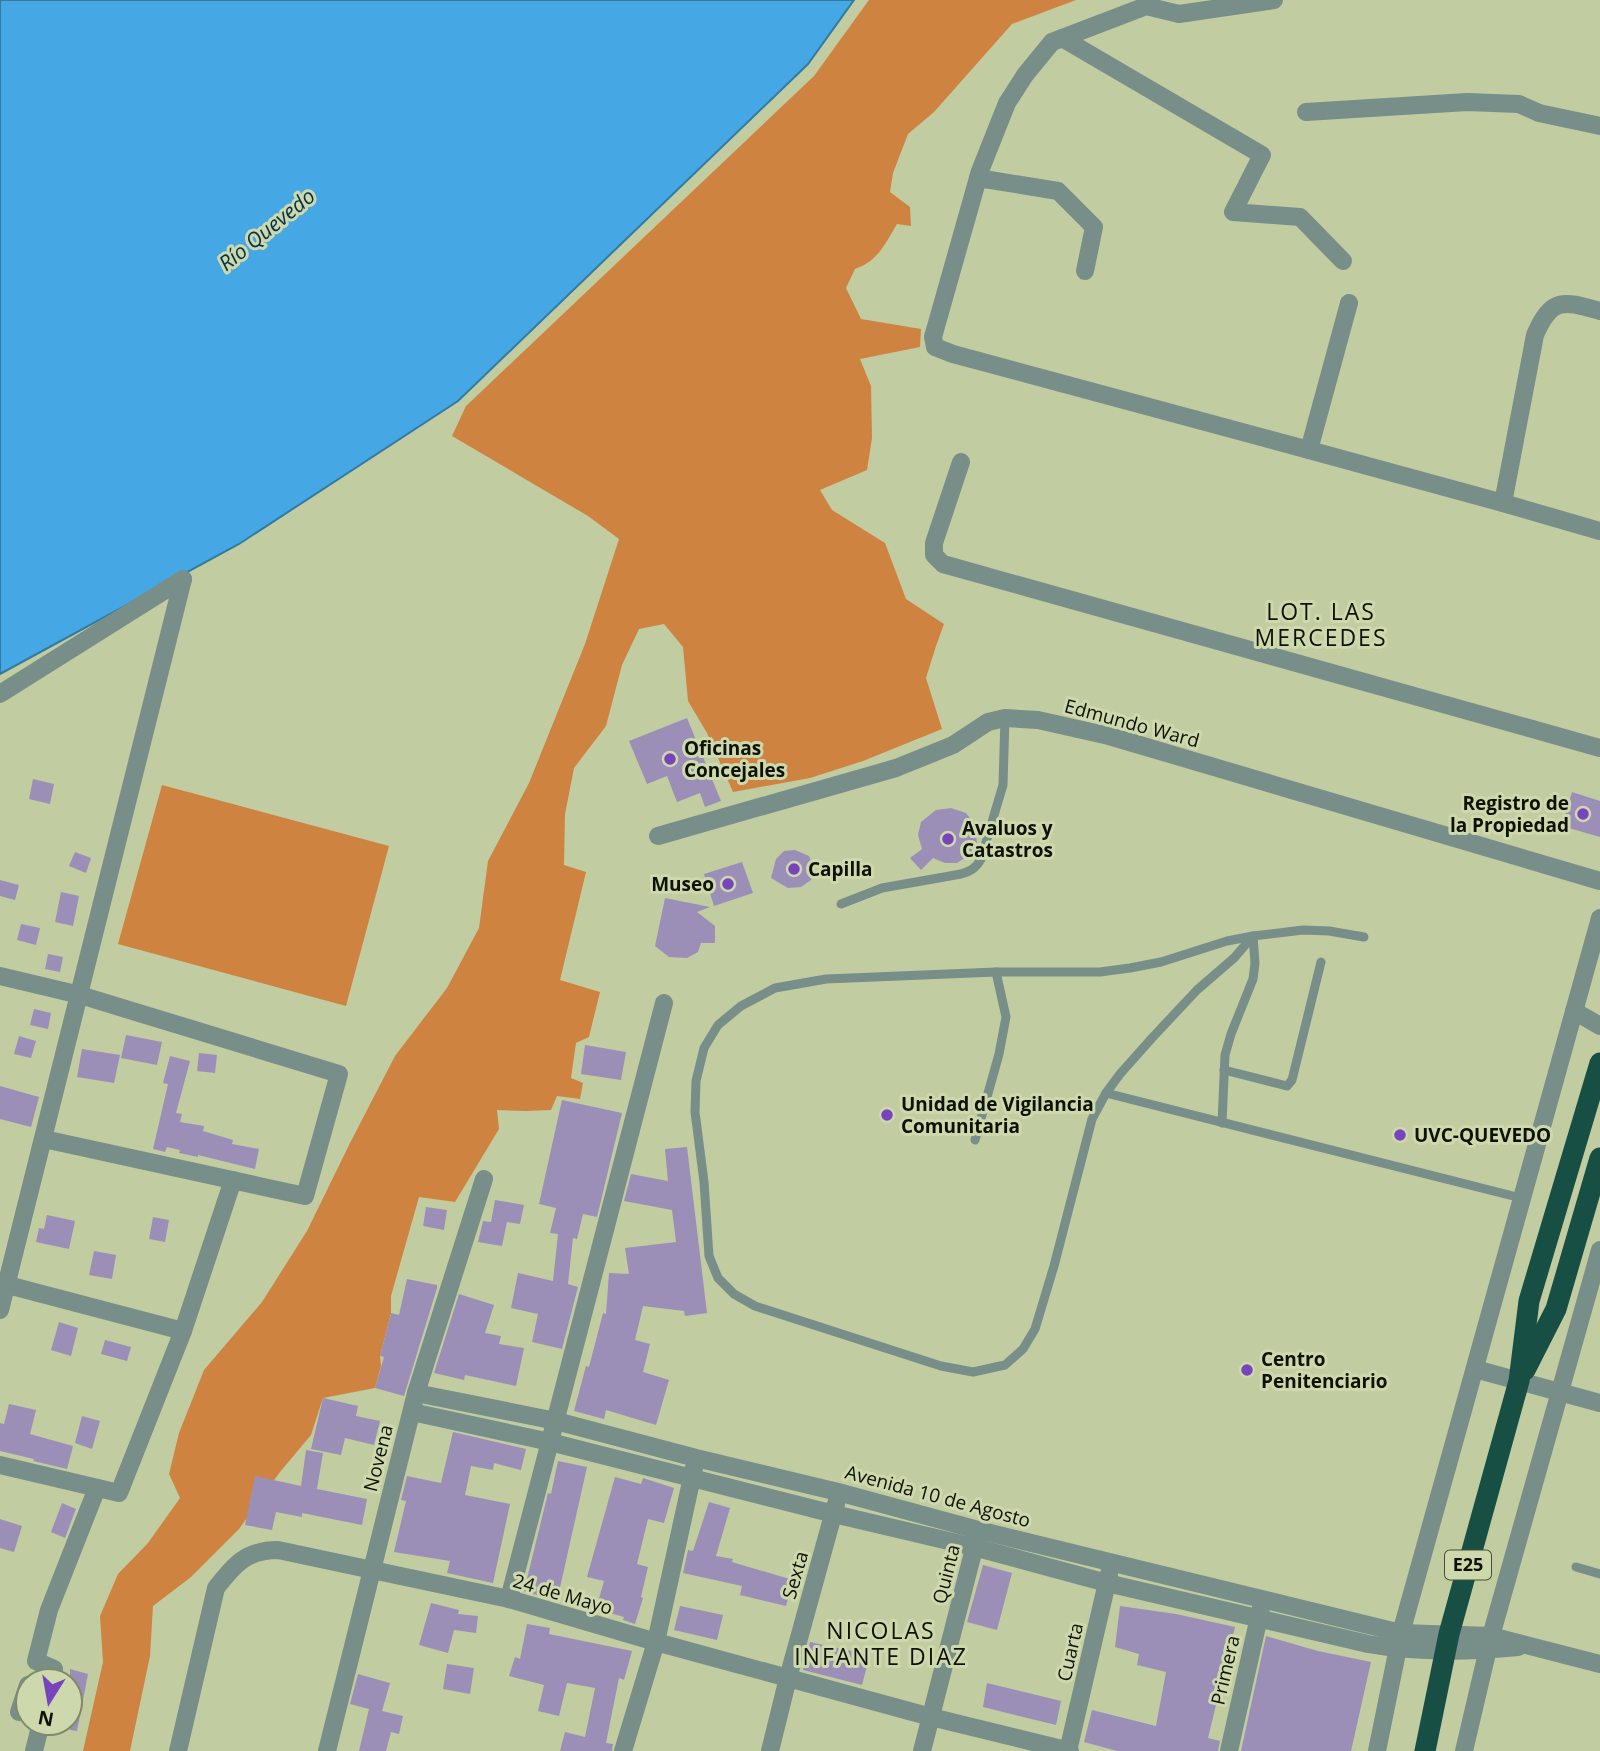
<svg xmlns="http://www.w3.org/2000/svg" width="1600" height="1751" font-family="'Open Sans',sans-serif">
  <style>
    .green { fill: #cf8341 }
    .water { fill: #45a7e4; stroke: #347aa0; stroke-width: 2 }
    .building { fill: #9c8fb7 }
    .lines { fill: none; stroke-linecap: round; stroke-linejoin: round }
    .lane { stroke: #788e89; stroke-width: 9 }
    .street { stroke: #788e89; stroke-width: 18 }
    .highway { stroke: #174f45; stroke-width: 21 }
    .poi-dot { fill: #7744bc; stroke: #cdd9ad; stroke-width: 2.5 }
    .labels { text-anchor: middle; stroke-width: 6; stroke-linejoin: round; paint-order: stroke }
    .shield { fill: #cdd9ad; stroke: #474d36; stroke-width: 2 }
    .shield-label { font-size: 18px; font-weight: bold; fill: #0e1103 }
    .street-label { font-size: 19px; fill: #0e1103; stroke: #cdd9ad }
    .poi-label { font-size: 19px; font-weight: bold; fill: #0e1103; stroke: #cdd9ad; text-anchor: start }
    .water-label { font-size: 21px; font-style: italic; fill: #042f48; stroke: #cdd9ad }
    .quarter-label { font-size: 23px; letter-spacing: 2px; fill: #0e1103; stroke: #cdd9ad }
  </style>
  <rect width="100%" height="100%" fill="#c1cca0"/>
  <g class="green">
    <path d="M 869,0 L 1076,0 L 1012,24 L 934,112 L 908,134 L 893,173 L 890,192 L 910,207 L 911,226 L 897,224 C 885,244 878,261 855,269 L 846,288 L 861,319 L 921,329 L 920,347 L 860,359 L 871,386 L 872,438 L 867,470 L 820,490 L 832,510 L 885,543 L 906,599 L 944,624 L 936,646 L 926,678 L 942,729 L 863,761 L 810,778 L 733,792 L 707,733 L 688,701 L 683,647 L 664,624 L 639,629 L 622,665 L 606,726 L 574,768 L 565,814 L 564,865 L 586,872 L 560,980 L 600,992 L 589,1037 L 576,1043 L 571,1078 L 583,1083 L 580,1099 L 557,1096 L 551,1110 L 526,1111 L 497,1110 L 499,1129 L 455,1202 L 419,1197 L 391,1296 L 391,1313 L 380,1356 L 381,1366 L 375,1388 L 323,1398 L 311,1435 L 280,1472 L 239,1529 L 191,1577 L 153,1606 L 150,1656 L 130,1751 L 83,1751 L 103,1662 L 100,1616 L 118,1574 L 148,1543 L 180,1498 L 169,1474 L 179,1433 L 204,1370 L 262,1302 L 307,1231 L 350,1143 L 395,1056 L 447,988 L 479,928 L 488,861 L 529,783 L 585,644 L 619,539 L 588,516 L 452,436 L 466,406 L 814,76 Z"/>
    <polygon points="162,785 389,846 346,1006 118,944"/>
  </g>
  <polygon class="water" points="0,0 854,0 808,64 458,401 239,544 0,674"/>
  <g class="building">
    <polygon points="687,718 721,801 705,807 700,793 677,802 667,776 647,784 629,741"/>
    <polygon points="33,779 54,784 50,804 29,799"/>
    <polygon points="1572,792 1600,801 1600,837 1562,826"/>
    <polygon points="951,808 966,813 975,825 977,843 968,856 957,863 945,863 933,858 921,870 910,858 922,849 918,835 921,822 936,810"/>
    <polygon points="795,850 809,856 814,868 811,880 801,887 788,888 771,878 776,859 784,851"/>
    <polygon points="75,852 91,858 86,873 69,866"/>
    <polygon points="742,862 753,893 714,906 704,874"/>
    <polygon points="0,880 19,885 15,900 0,896"/>
    <polygon points="61,892 79,896 73,926 55,922"/>
    <polygon points="665,898 710,907 697,912 715,926 715,943 701,943 698,952 687,958 669,957 655,946"/>
    <polygon points="21,924 40,928 36,945 17,940"/>
    <polygon points="48,954 63,957 60,972 45,969"/>
    <polygon points="34,1009 51,1013 48,1029 30,1025"/>
    <polygon points="126,1035 162,1042 157,1065 121,1058"/>
    <polygon points="19,1036 36,1041 31,1058 14,1054"/>
    <polygon points="585,1045 626,1052 621,1080 581,1074"/>
    <polygon points="82,1049 120,1055 114,1083 77,1077"/>
    <polygon points="199,1053 217,1055 215,1073 197,1071"/>
    <polygon points="170,1056 190,1061 176,1113 182,1114 180,1122 204,1126 203,1131 233,1140 232,1144 259,1149 255,1169 198,1155 198,1157 179,1153 180,1150 167,1147 165,1152 153,1149 168,1084 163,1083"/>
    <polygon points="0,1086 39,1097 31,1127 0,1119"/>
    <polygon points="562,1100 622,1113 597,1217 583,1214 577,1239 573,1238 568,1284 578,1287 562,1349 532,1342 538,1314 511,1308 518,1273 553,1281 558,1234 550,1233 556,1208 539,1204"/>
    <polygon points="687,1147 707,1313 685,1316 684,1311 643,1306 635,1340 650,1344 643,1372 669,1380 656,1425 606,1410 604,1419 574,1411 586,1366 589,1367 603,1313 606,1314 609,1273 629,1274 625,1248 676,1242 672,1210 624,1201 631,1174 668,1181 665,1149"/>
    <polygon points="495,1200 524,1205 520,1224 507,1222 502,1246 478,1242 483,1221 491,1222"/>
    <polygon points="426,1207 447,1210 444,1230 423,1226"/>
    <polygon points="47,1215 75,1221 69,1249 36,1242 39,1228 44,1229"/>
    <polygon points="153,1217 169,1220 165,1242 149,1239"/>
    <polygon points="94,1251 116,1255 112,1279 89,1275"/>
    <polygon points="407,1279 437,1285 437,1288 404,1396 375,1388 384,1357 380,1356 391,1313 399,1315"/>
    <polygon points="459,1294 494,1305 485,1333 501,1336 499,1344 524,1348 516,1386 465,1375 464,1380 434,1373"/>
    <polygon points="59,1322 78,1328 71,1356 51,1350"/>
    <polygon points="105,1340 131,1347 127,1361 101,1354"/>
    <polygon points="323,1398 358,1406 356,1416 380,1421 374,1445 345,1438 341,1455 311,1449"/>
    <polygon points="9,1404 36,1410 30,1434 73,1446 67,1469 33,1461 34,1459 0,1451 0,1423 4,1424"/>
    <polygon points="82,1416 100,1421 92,1449 75,1443"/>
    <polygon points="453,1432 526,1449 521,1470 494,1463 493,1470 471,1466 465,1495 510,1504 493,1583 447,1573 450,1561 394,1552 406,1501 401,1500 407,1476 441,1483"/>
    <polygon points="306,1450 323,1453 317,1489 367,1499 362,1525 302,1513 302,1517 276,1512 272,1530 245,1525 255,1476 301,1486"/>
    <polygon points="558,1461 587,1467 557,1601 524,1591 548,1493 551,1494"/>
    <polygon points="615,1477 641,1484 643,1478 674,1488 664,1523 648,1519 637,1564 648,1567 641,1597 643,1598 635,1624 623,1620 624,1617 596,1609 604,1581 587,1577"/>
    <polygon points="709,1502 730,1508 716,1556 733,1559 732,1562 793,1580 786,1606 740,1595 742,1586 683,1573 688,1550 693,1551"/>
    <polygon points="62,1503 76,1509 65,1538 51,1532"/>
    <polygon points="0,1519 22,1526 14,1552 0,1548"/>
    <polygon points="983,1565 1012,1573 997,1630 967,1622"/>
    <polygon points="431,1603 459,1610 458,1614 478,1616 476,1633 454,1630 448,1653 419,1645"/>
    <polygon points="680,1606 723,1615 717,1640 674,1630"/>
    <polygon points="1120,1606 1176,1614 1235,1627 1208,1738 1220,1741 1218,1751 1117,1751 1084,1742 1092,1710 1156,1726 1166,1672 1137,1665 1139,1654 1115,1647"/>
    <polygon points="527,1624 550,1628 549,1634 632,1651 624,1680 619,1678 606,1743 613,1744 612,1751 560,1751 565,1732 585,1737 595,1688 567,1683 559,1716 538,1711 544,1685 509,1676 515,1657 520,1659"/>
    <polygon points="1266,1636 1318,1651 1371,1662 1351,1751 1241,1751"/>
    <polygon points="810,1642 870,1655 862,1685 803,1670"/>
    <polygon points="447,1664 474,1668 470,1694 443,1689"/>
    <polygon points="70,1669 88,1674 77,1731 70,1730"/>
    <polygon points="358,1674 390,1683 382,1711 403,1716 399,1734 391,1732 386,1751 359,1751 369,1709 350,1704"/>
    <polygon points="987,1683 1061,1701 1056,1725 983,1707"/>
  </g>
  <g class="lines">
    <g class="lane">
      <path d="M 841,904 L 882,888 L 961,874 C 971,871 976,868 981,859 L 1003,785 L 1005,718"/>
      <polyline points="1253,936 1234,958 1197,990 1152,1038 1120,1074 1106,1093 1092,1119 1054,1266 1035,1329 1023,1349 1005,1365 973,1372 941,1366 755,1306 734,1294 718,1278 709,1256 704,1182 695,1112 696,1081 704,1048 718,1025 741,1006 775,988 826,979 996,972 1100,972 1130,968 1161,962 1227,941 1253,936 1303,930 1329,931 1364,937"/>
      <polyline points="1224,1070 1287,1086 1292,1080 1321,962"/>
      <polyline points="1106,1093 1521,1198"/>
      <polyline points="1222,1123 1225,1055 1231,1034 1253,979 1255,963 1253,936"/>
      <polyline points="975,1140 999,1054 1006,1017 996,972"/>
      <polyline points="1576,1567 1600,1574"/>
    </g>
    <g class="street">
      <polyline points="1274,0 1179,14 1146,6 1052,42 1025,75 1007,103 980,171 933,337 935,347 953,354 1309,450"/>
      <polyline points="1062,38 1262,155 1233,212 1300,217 1343,261"/>
      <polyline points="1306,112 1467,102 1519,104 1539,113 1600,126"/>
      <polyline points="978,178 1058,191 1094,227 1085,271"/>
      <path d="M 1349,303 L 1309,450 L 1503,503 L 1535,335 C 1552,296 1564,301 1600,311"/>
      <polyline points="961,462 934,543 934,555 943,564 1600,748"/>
      <polyline points="1503,503 1600,531"/>
      <polyline points="0,694 183,579"/>
      <polyline points="658,836 896,768 953,745 988,722 1005,718 1038,720 1109,736 1600,881"/>
      <polyline points="0,976 80,995 339,1074 305,1196 44,1139"/>
      <polyline points="1574,1011 1600,1026"/>
      <polyline points="0,1283 183,1331"/>
      <polyline points="0,1310 183,579"/>
      <polyline points="1475,1369 1600,1403"/>
      <polyline points="416,1393 556,1421 696,1458 838,1492 978,1530 1401,1633 1491,1636 1600,1664"/>
      <path d="M 412,1412 L 550,1442 L 834,1514 L 974,1547 L 1107,1583 L 1368,1644 C 1418,1653 1468,1652 1518,1647"/>
      <polyline points="0,1465 119,1493 183,1331 233,1180"/>
      <polyline points="509,1599 664,1003"/>
      <polyline points="54,1669 36,1661 49,1610 97,1488"/>
      <polyline points="19,1712 28,1685"/>
      <polyline points="34,1751 41,1723"/>
      <path d="M 178,1751 L 216,1588 C 234,1565 246,1550 278,1550 L 509,1599 L 656,1642 L 931,1717 L 1070,1751"/>
      <polyline points="327,1751 416,1393 484,1179"/>
      <polyline points="623,1751 656,1642 694,1468"/>
      <polyline points="770,1751 788,1678 836,1504"/>
      <polyline points="922,1751 977,1537"/>
      <polyline points="1068,1751 1109,1574"/>
      <polyline points="1229,1751 1261,1608"/>
      <polyline points="1377,1751 1401,1633 1600,918"/>
      <polyline points="1464,1751 1491,1636 1600,1250"/>
    </g>
    <g class="highway">
      <polyline points="1525,1370 1556,1309 1600,1158"/>
      <polyline points="1425,1751 1449,1634 1519,1381 1529,1301 1600,1063"/>
    </g>
  </g>
  <g class="poi-dot">
    <circle cx="670" cy="759" r="7"/>
    <circle cx="1583" cy="814" r="7"/>
    <circle cx="948" cy="839" r="7"/>
    <circle cx="794" cy="869" r="7"/>
    <circle cx="728" cy="884" r="7"/>
    <circle cx="887" cy="1115" r="7"/>
    <circle cx="1400" cy="1135" r="7"/>
    <circle cx="1247" cy="1370" r="7"/>
  </g>
  <g class="labels">
    <rect class="shield" x="1445" y="1550.5" width="46" height="29" rx="5"/>
    <g class="shield-label">
      <text x="1468" y="1571">E25</text>
    </g>
    <g class="street-label">
      <text transform="translate(1132 723) rotate(15)" y="7">Edmundo Ward</text>
      <text transform="translate(378 1458) rotate(-76)" y="7">Novena</text>
      <text transform="translate(938 1496) rotate(15)" y="7">Avenida 10 de Agosto</text>
      <text transform="translate(946 1574) rotate(-76)" y="7">Quinta</text>
      <text transform="translate(795 1575) rotate(-74)" y="7">Sexta</text>
      <text transform="translate(563 1594) rotate(16)" y="7">24 de Mayo</text>
      <text transform="translate(1070 1652) rotate(-77)" y="7">Cuarta</text>
      <text transform="translate(1225 1670) rotate(-77)" y="7">Primera</text>
    </g>
    <g class="poi-label">
      <text x="684" y="755">Oficinas<tspan x="684" dy="22">Concejales</tspan></text>
      <text x="1569" y="810" text-anchor="end">Registro de<tspan x="1569" dy="22">la Propiedad</tspan></text>
      <text x="962" y="835">Avaluos y<tspan x="962" dy="22">Catastros</tspan></text>
      <text x="808" y="876">Capilla</text>
      <text x="714" y="891" text-anchor="end">Museo</text>
      <text x="901" y="1111">Unidad de Vigilancia<tspan x="901" dy="22">Comunitaria</tspan></text>
      <text x="1414" y="1142">UVC-QUEVEDO</text>
      <text x="1261" y="1366">Centro<tspan x="1261" dy="22">Penitenciario</tspan></text>
    </g>
    <g class="water-label">
      <text transform="translate(267 230) rotate(-39)" y="7">Río Quevedo</text>
    </g>
    <g class="quarter-label">
      <text x="1321" y="620">LOT. LAS<tspan x="1321" dy="26">MERCEDES</tspan></text>
      <text x="881" y="1639">NICOLAS<tspan x="881" dy="26">INFANTE DIAZ</tspan></text>
    </g>
  </g>
  <g transform="translate(49 1702) rotate(191)"><circle r="33" fill="#cdd9ad" stroke="#818969" stroke-width="2"/>
  <path d="M0-5L12 26L0 18L-12 26Z" fill="#7744bc"/>
  <text y="-10" font-size="19" font-weight="bold" text-anchor="middle" fill="#0e1103">N</text>
  </g>
</svg>
